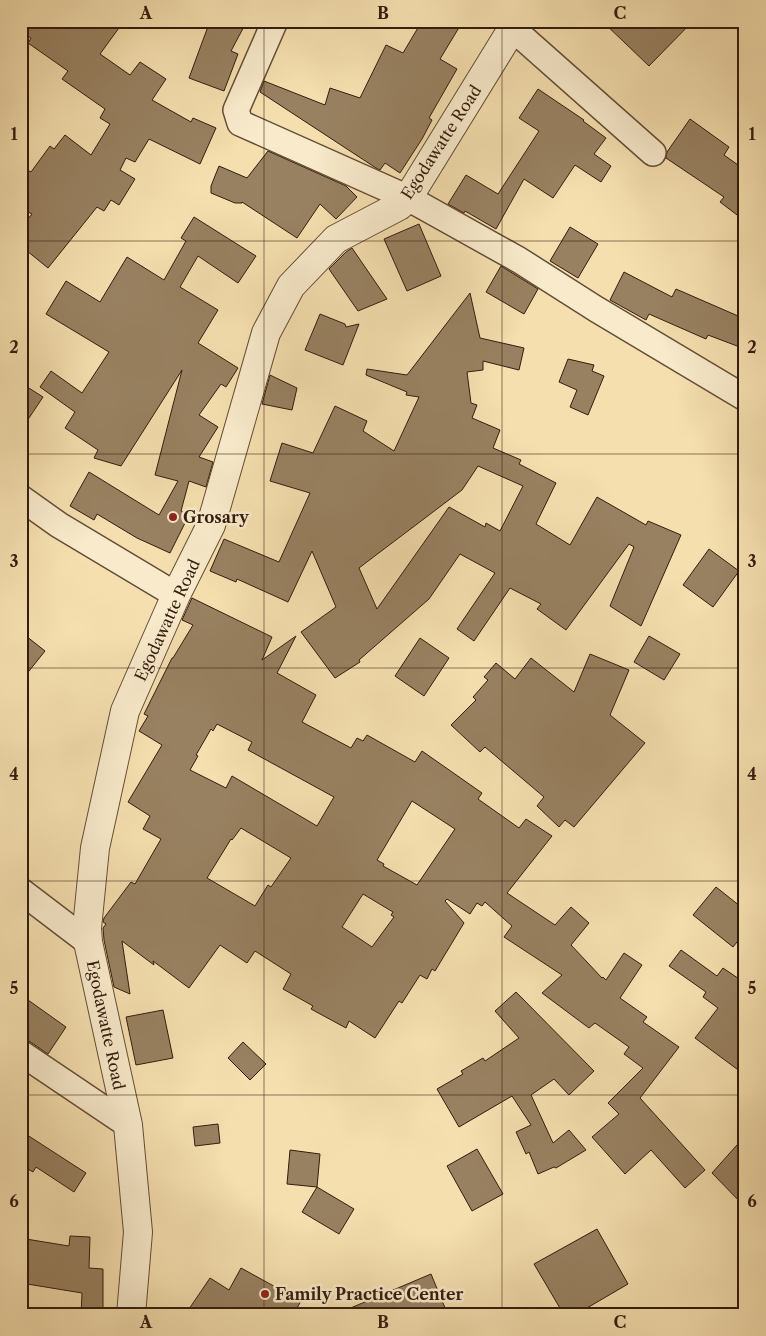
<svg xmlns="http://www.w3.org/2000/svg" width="766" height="1336" font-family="'Libre Caslon Text',serif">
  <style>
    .building { fill: #988161; stroke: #331c0d; fill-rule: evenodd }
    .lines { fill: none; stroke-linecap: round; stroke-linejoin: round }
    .minor-casing { stroke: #644d36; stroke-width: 28 }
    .tertiary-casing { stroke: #644d36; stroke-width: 30 }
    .minor { stroke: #f8eacb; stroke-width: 25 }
    .tertiary { stroke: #f8eacb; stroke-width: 28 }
    .grid { fill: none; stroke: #331c0d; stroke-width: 1; stroke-opacity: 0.55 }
    .poi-dot { fill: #8f2418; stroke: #f8eacb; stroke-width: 2 }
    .labels { text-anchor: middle; stroke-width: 5; stroke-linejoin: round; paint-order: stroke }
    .street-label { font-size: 16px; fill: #331c0d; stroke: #f8eacb }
    .poi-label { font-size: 16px; font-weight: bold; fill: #331c0d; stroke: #f8eacb; text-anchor: start }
    .neatline { fill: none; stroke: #331c0d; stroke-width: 2 }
    .grid-label { font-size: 16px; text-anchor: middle; font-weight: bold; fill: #331c0d }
  </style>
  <rect width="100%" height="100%" fill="#f5dfaf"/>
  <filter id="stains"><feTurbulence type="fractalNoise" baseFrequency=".004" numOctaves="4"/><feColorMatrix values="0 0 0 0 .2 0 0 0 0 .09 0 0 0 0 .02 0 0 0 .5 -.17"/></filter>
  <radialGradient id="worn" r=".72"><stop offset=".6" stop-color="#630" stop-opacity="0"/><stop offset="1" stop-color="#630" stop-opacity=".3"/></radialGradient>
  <g class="building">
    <polygon points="21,21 124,21 100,54 130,75 140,62 166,79 152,100 191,122 193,118 216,128 200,164 149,139 135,162 126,158 120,170 135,179 119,205 111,200 104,211 97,207 48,268 21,246 21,228 32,214 21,208 21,167 31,172 50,146 54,149 65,135 91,155 110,124 100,118 105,109 62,79 68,71 28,43 31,38 21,32"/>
    <polygon points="210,21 247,21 231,51 238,54 224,91 189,78"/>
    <polygon points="422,21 463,21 440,59 457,69 429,118 432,120 422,139 400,173 385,163 380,170 376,168 260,92 264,81 325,105 330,88 360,98 386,45 403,53"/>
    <polygon points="602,21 693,21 649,66"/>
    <polygon points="538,89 584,120 583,121 606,138 594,154 611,166 601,182 575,165 553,198 524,179 496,229 465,211 464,213 448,204 466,175 498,194 539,131 519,118"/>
    <polygon points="690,119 729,147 724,155 745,170 745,221 720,202 724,197 666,158 667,152"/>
    <polygon points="268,151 346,186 357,197 336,219 320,204 297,238 242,202 242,203 235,203 211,193 211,186 219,166 247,178"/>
    <polygon points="194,217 256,256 238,283 198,256 180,287 218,310 198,343 238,368 226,387 221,384 199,415 218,427 199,457 213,462 206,487 189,481 181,511 189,515 170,553 137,538 97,514 94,520 70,506 89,472 159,515 178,481 155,475 182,370 121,466 94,458 98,450 65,428 75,412 40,387 51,371 82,393 109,352 46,314 66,281 100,302 127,257 164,280 186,241 181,238"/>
    <polygon points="419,224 441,276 407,291 384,239"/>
    <polygon points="570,227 598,244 578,278 550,261"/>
    <polygon points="352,248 387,299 358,311 329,269 346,252"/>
    <polygon points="501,266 538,289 524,314 486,292"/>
    <polygon points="624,272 672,297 676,289 745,319 745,349 708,335 706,339 649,314 646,320 610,300"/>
    <path d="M 470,293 L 480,338 L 524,348 L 519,370 L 483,361 L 483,370 L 467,372 L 471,403 L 477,405 L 472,418 L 500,430 L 493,448 L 521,460 L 519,464 L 556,483 L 536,524 L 570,545 L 597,497 L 646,525 L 648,521 L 681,535 L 641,626 L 610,606 L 634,547 L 629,544 L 566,630 L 537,609 L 541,604 L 510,588 L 474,641 L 457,629 L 495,573 L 460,554 L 429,599 L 359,660 L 360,662 L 335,678 L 301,632 L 336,607 L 312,551 L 288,602 L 237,579 L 236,582 L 210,571 L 224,539 L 279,562 L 310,493 L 270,481 L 282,443 L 313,453 L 335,406 L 367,421 L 363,431 L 394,451 L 419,397 L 406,395 L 407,392 L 366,375 L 367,369 L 407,375 ZM 478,466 L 523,486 L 500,531 L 486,523 L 485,527 L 449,507 L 377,609 L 359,568 L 462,490 Z"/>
    <polygon points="320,314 345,324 346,327 359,324 343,365 305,350"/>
    <polygon points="568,359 594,365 592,371 604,376 588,415 570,407 577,390 559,382"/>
    <polygon points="270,375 297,388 292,410 262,404"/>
    <polygon points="21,383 43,397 21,430"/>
    <polygon points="709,549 739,571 713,607 683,585"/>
    <path d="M 192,598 L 272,637 L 262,660 L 296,636 L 277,673 L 316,695 L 302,722 L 351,748 L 357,738 L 363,741 L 367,735 L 415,762 L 422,751 L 482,793 L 478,799 L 519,828 L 526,819 L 552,836 L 507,893 L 555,925 L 571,907 L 589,923 L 571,945 L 602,978 L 603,977 L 606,980 L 624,953 L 642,965 L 620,998 L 647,1017 L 643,1022 L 679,1047 L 640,1098 L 705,1170 L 685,1188 L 651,1150 L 625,1174 L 592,1137 L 619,1114 L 608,1103 L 643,1068 L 624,1054 L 629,1047 L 595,1023 L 589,1028 L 542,993 L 562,975 L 504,937 L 512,926 L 485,902 L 482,906 L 477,903 L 470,914 L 447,899 L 445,901 L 464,923 L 435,971 L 432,969 L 427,979 L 420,975 L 402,1003 L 399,1001 L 375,1038 L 349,1021 L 346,1028 L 311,1009 L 313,1006 L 283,989 L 291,974 L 255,951 L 247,963 L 220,945 L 189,988 L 153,961 L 154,965 L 122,941 L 130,994 L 114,987 L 104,940 L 103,928 L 106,924 L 103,922 L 104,918 L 131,882 L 135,884 L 161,839 L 143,829 L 150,816 L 128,802 L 162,745 L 139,731 L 148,716 L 144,714 L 172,658 L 173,658 L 193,625 L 182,620 ZM 217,724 L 252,742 L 248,750 L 334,797 L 317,826 L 232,776 L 226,788 L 190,770 L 198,756 L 196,755 L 211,729 L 213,731 ZM 412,801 L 455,829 L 417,885 L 383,866 L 384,864 L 377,860 ZM 241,828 L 291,858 L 271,887 L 268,885 L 255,906 L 207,878 L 231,839 L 232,840 ZM 363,894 L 393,912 L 391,915 L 394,917 L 372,947 L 342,927 Z"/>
    <polygon points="21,632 45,651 21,681"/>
    <polygon points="649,636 680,654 664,680 634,662"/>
    <polygon points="420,638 449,658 424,696 395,676"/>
    <polygon points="590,654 629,670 610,715 645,743 574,827 565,820 559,827 537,806 544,797 485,747 480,752 451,725 476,700 473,697 488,680 484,677 496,663 515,679 531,658 574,692"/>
    <polygon points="716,887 745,910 745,932 733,947 693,915"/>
    <polygon points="681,950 717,976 723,968 745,983 745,1075 695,1038 718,1008 703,997 706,992 669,966"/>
    <polygon points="516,992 594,1071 569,1095 554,1079 531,1095 553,1143 569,1130 586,1150 556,1168 554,1167 538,1174 529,1152 526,1154 516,1132 531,1125 512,1096 459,1127 437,1089 463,1074 461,1071 483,1058 485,1061 519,1038 495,1011"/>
    <polygon points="21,995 66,1027 48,1054 29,1041 21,1039"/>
    <polygon points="163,1010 173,1058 136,1065 126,1017"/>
    <polygon points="243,1042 266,1064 250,1080 228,1058"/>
    <polygon points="218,1124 220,1143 195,1146 193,1127"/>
    <polygon points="21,1131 86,1173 74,1192 36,1167 33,1172 21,1165"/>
    <polygon points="745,1136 745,1207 712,1173"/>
    <polygon points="477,1149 503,1194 472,1211 447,1166"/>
    <polygon points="290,1150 320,1154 317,1187 287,1184"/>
    <polygon points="317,1187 354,1209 339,1234 302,1212"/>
    <polygon points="597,1229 628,1284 575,1315 564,1315 534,1264"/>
    <polygon points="70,1236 90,1237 89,1268 103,1269 103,1315 81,1315 82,1293 21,1283 21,1269 26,1239 69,1246"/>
    <polygon points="241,1268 301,1301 293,1315 198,1315 189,1309 210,1278 229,1290"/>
    <polygon points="431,1274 448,1315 334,1315"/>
  </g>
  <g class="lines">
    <defs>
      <g id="minor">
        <polyline points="275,21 236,110 240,123 408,198 519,260 596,309 745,398"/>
        <polyline points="512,28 653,153"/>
        <polyline points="21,498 59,525 176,595"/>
        <polyline points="21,891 88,942"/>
        <polyline points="21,1053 128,1125"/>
      </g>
      <polyline id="tertiary" points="131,1315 138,1232 128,1125 88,942 87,928 95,848 125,711 176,595 211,525 266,333 291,286 336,239 399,206 408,198 517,21"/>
    </defs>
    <use href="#minor" class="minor-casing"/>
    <use href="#tertiary" class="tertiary-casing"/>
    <use href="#minor" class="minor"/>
    <use href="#tertiary" class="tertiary"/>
  </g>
  <path class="grid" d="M 264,21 L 264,1315M 502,21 L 502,1315M 21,241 L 745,241M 21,454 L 745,454M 21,668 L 745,668M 21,881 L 745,881M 21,1095 L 745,1095"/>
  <g class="poi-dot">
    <circle cx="173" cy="517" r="5"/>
    <circle cx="265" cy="1294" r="5"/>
  </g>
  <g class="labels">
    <g class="street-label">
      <text transform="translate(441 142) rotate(-57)" y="6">Egodawatte Road</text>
      <text transform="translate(167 620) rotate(-65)" y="6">Egodawatte Road</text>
      <text transform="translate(106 1025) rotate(78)" y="6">Egodawatte Road</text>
    </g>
    <g class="poi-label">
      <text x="183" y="523">Grosary</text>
      <text x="275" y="1300">Family Practice Center</text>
    </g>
  </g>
  <rect width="766" height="1336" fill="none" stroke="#f5dfaf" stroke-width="55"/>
  <rect x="28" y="28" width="710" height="1280" class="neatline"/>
  <g class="grid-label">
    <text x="146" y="19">A</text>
    <text x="383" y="19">B</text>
    <text x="620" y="19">C</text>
    <text x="14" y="140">1</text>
    <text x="752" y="140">1</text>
    <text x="14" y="353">2</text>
    <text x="752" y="353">2</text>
    <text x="14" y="567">3</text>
    <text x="752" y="567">3</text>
    <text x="14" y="780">4</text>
    <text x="752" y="780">4</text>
    <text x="14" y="994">5</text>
    <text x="752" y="994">5</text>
    <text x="14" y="1207">6</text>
    <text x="752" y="1207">6</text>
    <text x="146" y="1328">A</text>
    <text x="383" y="1328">B</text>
    <text x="620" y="1328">C</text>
  </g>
  <rect width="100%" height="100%" filter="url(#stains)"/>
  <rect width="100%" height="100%" fill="url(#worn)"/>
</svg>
